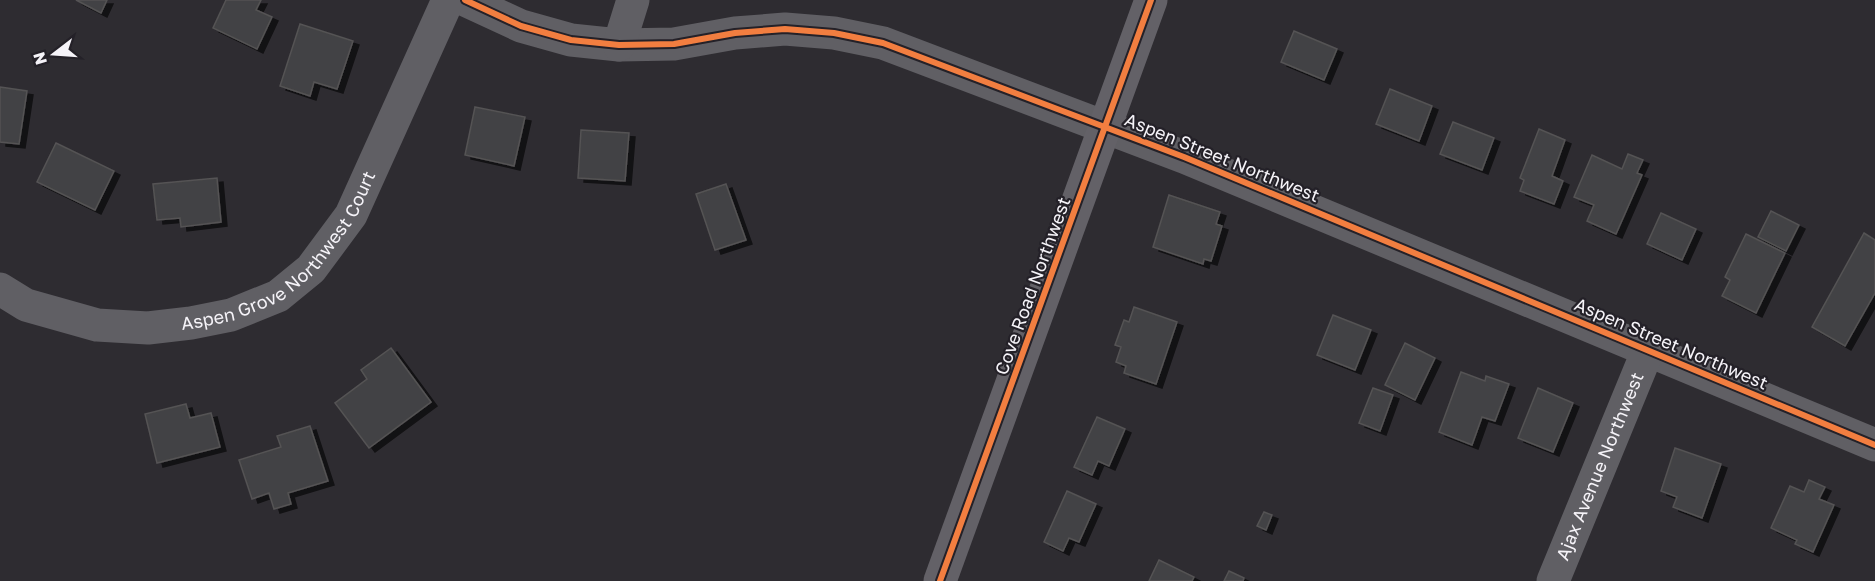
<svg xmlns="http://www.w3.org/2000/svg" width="1875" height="581" font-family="'Golos Text',sans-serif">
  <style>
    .building { fill: #434344; stroke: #545354; stroke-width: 1.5; filter: url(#shadow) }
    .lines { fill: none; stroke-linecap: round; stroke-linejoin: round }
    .street { stroke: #605f64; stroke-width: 33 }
    .secondary { stroke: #636167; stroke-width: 33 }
    .cycleway-casing { stroke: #242128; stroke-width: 10 }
    .cycleway { stroke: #f27e40; stroke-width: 6 }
    .labels { text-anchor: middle; stroke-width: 4.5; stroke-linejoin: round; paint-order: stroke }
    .street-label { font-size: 18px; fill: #f5f3f8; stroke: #242128 }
  </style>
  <defs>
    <filter id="shadow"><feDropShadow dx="6" dy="4" stdDeviation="0" flood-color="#0009"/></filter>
  </defs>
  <rect width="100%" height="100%" fill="#2e2c31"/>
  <g class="building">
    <polygon points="76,0 107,0 101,13"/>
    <polygon points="226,0 261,0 256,10 272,17 257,49 213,28"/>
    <polygon points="300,24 353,41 337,89 314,82 310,96 280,86"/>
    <polygon points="1294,31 1337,49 1324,80 1281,62"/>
    <polygon points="0,87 27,91 19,144 0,142"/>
    <polygon points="1390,89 1432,106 1419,141 1376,124"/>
    <polygon points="475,107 525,117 514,166 465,155"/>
    <polygon points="1453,122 1494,138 1482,170 1440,154"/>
    <polygon points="1539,129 1565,140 1552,176 1563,181 1554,204 1520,191 1524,180 1520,178"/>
    <polygon points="581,130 629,133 625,181 578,178"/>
    <polygon points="56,143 114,171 95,210 37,182"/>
    <polygon points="1628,154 1643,160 1637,173 1642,175 1616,234 1587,221 1594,205 1574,197 1592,155 1622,169"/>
    <polygon points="217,178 221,222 181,227 180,218 157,220 153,184"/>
    <polygon points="726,184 746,240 715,250 696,194"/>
    <polygon points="1169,195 1220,212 1216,224 1222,226 1211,261 1204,259 1203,264 1153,247"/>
    <polygon points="1771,211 1799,225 1786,251 1758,237"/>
    <polygon points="1661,213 1696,229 1682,260 1647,244"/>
    <polygon points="1864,233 1875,240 1875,293 1845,346 1812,327"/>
    <polygon points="1746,234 1785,253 1756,313 1722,296 1730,280 1725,277"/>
    <polygon points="1134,307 1177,322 1156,384 1124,373 1126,366 1116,362 1121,347 1115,345 1124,320 1129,322"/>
    <polygon points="1333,315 1371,330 1355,370 1317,355"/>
    <polygon points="1405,343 1435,358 1415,400 1385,385"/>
    <polygon points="391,348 431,402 369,448 335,403 367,379 361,370"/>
    <polygon points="1461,372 1485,381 1486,376 1509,384 1495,421 1482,417 1472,445 1439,432"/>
    <polygon points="1373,388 1393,395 1380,431 1359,423"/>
    <polygon points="1538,388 1573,403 1553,452 1518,438"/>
    <polygon points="186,404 190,418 211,413 220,447 157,463 145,414"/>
    <polygon points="1097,417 1125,429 1109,466 1098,461 1092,475 1074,467"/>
    <polygon points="310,426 328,481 288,493 291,504 274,509 269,493 252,499 239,460 281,447 277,436"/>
    <polygon points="1675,448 1721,464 1702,518 1673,507 1677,497 1661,491"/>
    <polygon points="1809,480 1825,487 1819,499 1834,505 1813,552 1795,544 1797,540 1771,528 1790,486 1804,492"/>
    <polygon points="1067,491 1096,504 1079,542 1069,538 1063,551 1044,542"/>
    <polygon points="1264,512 1272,515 1266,530 1257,526"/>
    <polygon points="1159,560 1194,577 1192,581 1149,581"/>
    <polygon points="1229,571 1244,578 1243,581 1224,581"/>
  </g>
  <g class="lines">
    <g class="street">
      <polyline points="465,0 521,26 571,40 619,45 674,44 735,33 785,29 834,33 883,43 1184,157 1875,445"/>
      <polyline points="619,45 633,0"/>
      <path id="s1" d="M 0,289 L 26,305 L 97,325 L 148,328 L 191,323 L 231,315 L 278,296 L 311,269 L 351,215 L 448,0"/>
      <path id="s2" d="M 1553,581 L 1648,350"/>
    </g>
    <polyline class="secondary" points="940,581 1151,0"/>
    <defs>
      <g id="cycleway">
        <polyline points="465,0 521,26 571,40 619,45 674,44 735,33 785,29 834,33 883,43 1184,157 1875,445"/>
        <polyline points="940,581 1151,0"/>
      </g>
    </defs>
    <use href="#cycleway" class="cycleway-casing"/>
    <use href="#cycleway" class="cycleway"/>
  </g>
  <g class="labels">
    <g class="street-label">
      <text transform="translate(1222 158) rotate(22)" y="6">Aspen Street Northwest</text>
      <text dy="6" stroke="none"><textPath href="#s1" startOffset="318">Aspen Grove Northwest Court</textPath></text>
      <text transform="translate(1033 286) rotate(-70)" y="6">Cove Road Northwest</text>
      <text transform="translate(1671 344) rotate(23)" y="6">Aspen Street Northwest</text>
      <text dy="6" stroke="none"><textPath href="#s2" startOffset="124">Ajax Avenue Northwest</textPath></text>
    </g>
  </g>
  <g transform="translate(54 54) rotate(253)" stroke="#242128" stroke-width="4.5" paint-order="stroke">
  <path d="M0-4.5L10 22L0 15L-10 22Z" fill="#f5f3f8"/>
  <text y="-9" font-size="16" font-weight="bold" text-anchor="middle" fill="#f5f3f8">N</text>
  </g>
</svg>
